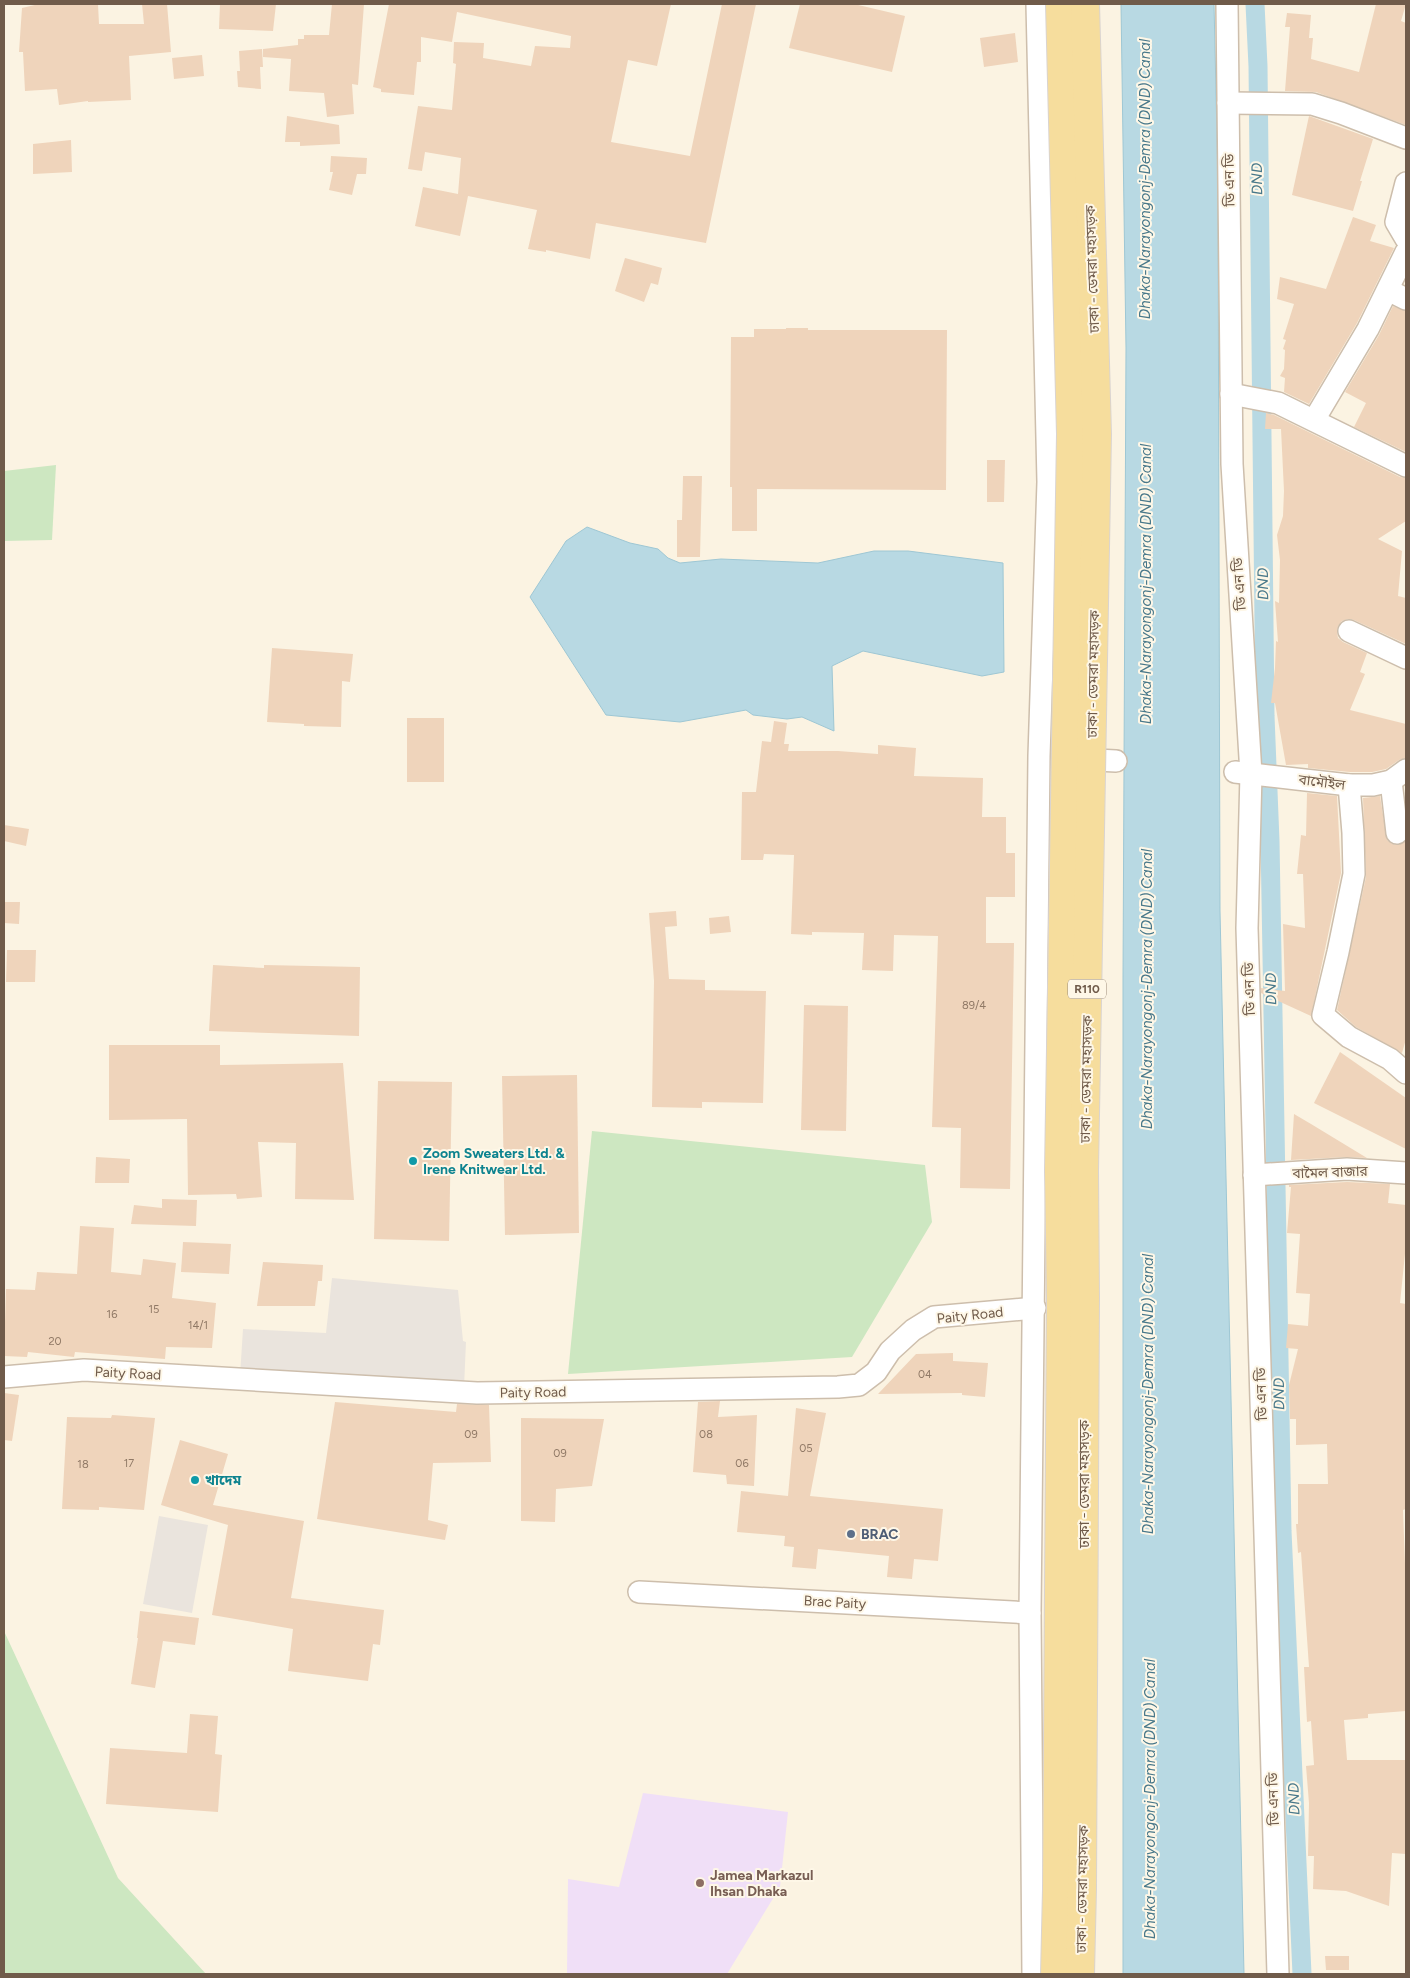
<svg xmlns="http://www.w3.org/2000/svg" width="1410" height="1978" font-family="Figtree,'Noto Sans Bengali',sans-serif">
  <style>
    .industrial { fill: #eae4dd }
    .education { fill: #f0dff7 }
    .green { fill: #cde7c1 }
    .water { fill: #b8d9e3; stroke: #9ec7d4 }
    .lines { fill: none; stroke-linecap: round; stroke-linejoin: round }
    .canal { stroke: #b8d9e3; stroke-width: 19 }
    .building { fill: #efd4bb }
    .minor-casing { stroke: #cdbeac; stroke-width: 24 }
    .minor { stroke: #fff; stroke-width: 21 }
    .primary-bridge-casing { stroke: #dad4d0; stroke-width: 30; stroke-linecap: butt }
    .primary-bridge { stroke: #f6dd9d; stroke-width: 28 }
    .culture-dot { fill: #0f9aa8; stroke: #fef7e7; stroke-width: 2 }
    .service-dot { fill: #5c6f8a; stroke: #fef7e7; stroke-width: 2 }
    .education-dot { fill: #8d6e63; stroke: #fef7e7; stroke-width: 2 }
    .labels { text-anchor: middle; stroke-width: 4; stroke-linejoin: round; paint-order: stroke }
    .number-label { font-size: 11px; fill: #907966 }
    .shield { fill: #fef7e7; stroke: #9b8a79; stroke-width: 1 }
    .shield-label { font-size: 12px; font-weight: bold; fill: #705b4a }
    .street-label { font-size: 14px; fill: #705b4a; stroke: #fef7e7 }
    .culture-label { font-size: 14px; font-weight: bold; fill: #0d838f; stroke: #fef7e7; text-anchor: start }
    .service-label { font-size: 14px; font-weight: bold; fill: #4e5e75; stroke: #fef7e7; text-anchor: start }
    .education-label { font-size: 14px; font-weight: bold; fill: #785e54; stroke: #fef7e7; text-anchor: start }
    .water-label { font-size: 15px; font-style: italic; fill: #48788a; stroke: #fef7e7 }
  </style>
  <rect width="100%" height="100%" fill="#fbf3e2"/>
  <g class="industrial">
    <polygon points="332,1278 458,1290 463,1341 466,1342 464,1387 240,1376 243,1329 326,1333"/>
    <polygon points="159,1516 208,1525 192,1613 143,1604"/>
  </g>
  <polygon class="education" points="643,1793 788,1812 780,1887 727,1974 567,1974 568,1879 619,1887"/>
  <g class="green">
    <polygon points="56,465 52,540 4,541 4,471"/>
    <polygon points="592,1131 925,1165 932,1222 852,1357 568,1374"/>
    <polygon points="4,1631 118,1878 206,1974 4,1974"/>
  </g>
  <g class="water">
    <polygon points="1121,4 1214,4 1218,181 1220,911 1244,1974 1123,1974 1123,978 1126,348"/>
    <polygon points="587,527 630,543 658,549 668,558 680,563 721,559 818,563 874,551 908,551 1003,563 1004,672 982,676 863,651 832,666 834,731 802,717 787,719 753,715 746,710 680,722 606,715 530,597 566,541"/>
  </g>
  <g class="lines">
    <polyline class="canal" points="1255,4 1258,66 1265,716 1270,841 1282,1531 1302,1974"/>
  </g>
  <g class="building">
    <polygon points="39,4 98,4 99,24 144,24 142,4 167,4 171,52 129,56 131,100 88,102 88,101 59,105 57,89 25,91 23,52 19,52 22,8"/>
    <polygon points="220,4 276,4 273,31 219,29"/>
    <polygon points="332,4 364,4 358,85 352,84 354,114 327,117 324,93 289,91 291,59 263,57 263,49 298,45 298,39 304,39 304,35 329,35"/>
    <polygon points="389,4 671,4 657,66 628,60 611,142 690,156 722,4 756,4 706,243 596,223 590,259 546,250 546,252 528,249 537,210 468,196 460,236 415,226 423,187 458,194 461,158 425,152 422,171 408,169 418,106 452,110 456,64 453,63 454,42 484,43 483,58 531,66 535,46 570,48 571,36 457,12 452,42 421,37 421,62 417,62 414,95 381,92 381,89 373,87"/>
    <polygon points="800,4 854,4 905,16 892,72 789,48"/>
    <polygon points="1376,4 1406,4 1401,21 1406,23 1406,125 1316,92 1285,91 1290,27 1285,27 1287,13 1311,15 1309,38 1313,38 1311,59 1359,72"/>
    <polygon points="1015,33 1018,62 984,67 980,38"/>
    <polygon points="262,49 263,67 260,67 261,89 238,87 237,71 240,71 239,51"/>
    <polygon points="202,55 204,76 174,79 172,58"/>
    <polygon points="287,116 339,125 340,144 300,146 300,142 285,142"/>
    <polygon points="1309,116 1373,139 1360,181 1362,181 1353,211 1292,195"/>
    <polygon points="71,140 72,172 33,174 33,144"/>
    <polygon points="331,156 367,158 366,174 357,174 352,195 329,190 333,172 330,172"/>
    <polygon points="1353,217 1376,225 1370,241 1394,248 1357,323 1309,404 1284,392 1285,378 1280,376 1284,369 1285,350 1283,349 1286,340 1283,339 1294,304 1277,299 1280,277 1326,289"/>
    <polygon points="625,258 662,268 658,285 651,283 644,302 615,291"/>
    <polygon points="1393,306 1406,311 1406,452 1354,427 1366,403 1345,392 1379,335"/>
    <polygon points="786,328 808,328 808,330 947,330 946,490 757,489 757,531 732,531 732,487 730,487 731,337 754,337 754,329 786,329"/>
    <polygon points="1266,413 1274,415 1400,477 1406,478 1406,521 1378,539 1402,551 1398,596 1406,598 1406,644 1354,620 1348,619 1342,621 1338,626 1337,632 1338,638 1343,642 1367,653 1360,672 1365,674 1350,710 1406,724 1406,758 1399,760 1386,769 1372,772 1350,772 1308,768 1308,764 1286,765 1275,703 1271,703 1275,668 1276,641 1278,642 1275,601 1279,603 1280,560 1277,535 1283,516 1284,491 1281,429 1265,429"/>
    <polygon points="987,460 1005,460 1004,502 987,502"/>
    <polygon points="683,476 702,476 700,557 677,557 677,520 682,520"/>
    <polygon points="272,648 353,654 350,682 342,681 341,727 304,726 304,724 267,722"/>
    <rect x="407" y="718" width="37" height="64"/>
    <polygon points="774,721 787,723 784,744 789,744 788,751 838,751 878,754 878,745 916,748 914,776 983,778 982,817 1006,817 1006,853 1015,853 1015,897 986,897 986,943 1014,943 1010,1189 960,1188 961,1128 932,1127 938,936 894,935 893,971 862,970 864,933 812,932 812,935 791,934 794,855 764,854 763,860 741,860 742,792 756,792 762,741 771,742"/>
    <polygon points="1307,793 1337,796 1341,873 1311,1016 1261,993 1261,988 1285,991 1283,924 1305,928 1303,874 1297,874 1301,835 1306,836"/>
    <polygon points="1380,796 1387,840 1392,844 1398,845 1406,841 1406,1039 1402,1053 1356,1027 1337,1010 1366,877 1363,798"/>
    <polygon points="4,825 29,829 26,846 4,841"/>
    <polygon points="4,902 20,902 19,924 4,923"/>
    <polygon points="676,911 677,926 665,927 669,979 705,980 705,990 766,991 763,1103 702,1102 702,1108 652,1107 654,981 649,913"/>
    <polygon points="729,916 731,932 710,934 709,918"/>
    <polygon points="7,950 36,950 35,982 6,982"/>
    <polygon points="213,965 264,968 264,965 360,967 359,1036 209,1031"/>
    <polygon points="804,1005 848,1006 846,1131 801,1130"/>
    <polygon points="109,1045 220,1045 220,1065 343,1063 354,1200 295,1199 296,1143 258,1142 262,1197 237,1199 236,1194 188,1195 187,1119 109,1120"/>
    <polygon points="1340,1052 1406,1098 1406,1149 1314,1103"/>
    <polygon points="577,1075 579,1233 505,1235 502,1076"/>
    <polygon points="378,1081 452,1082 449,1241 374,1239"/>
    <polygon points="1294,1114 1311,1124 1367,1158 1346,1157 1291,1160"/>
    <polygon points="96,1157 130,1159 129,1183 95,1183"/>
    <polygon points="1347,1182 1390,1184 1388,1203 1406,1205 1406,1244 1400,1303 1406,1304 1406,1509 1403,1510 1406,1590 1406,1711 1368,1714 1368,1718 1344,1720 1347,1760 1406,1760 1406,1854 1392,1853 1389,1906 1346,1891 1313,1889 1314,1856 1308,1856 1309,1803 1306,1766 1314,1765 1311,1721 1307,1722 1304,1667 1309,1667 1301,1552 1298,1553 1296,1524 1298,1524 1298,1484 1328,1484 1327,1444 1296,1445 1296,1419 1290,1419 1289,1385 1298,1349 1286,1348 1288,1324 1308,1326 1310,1294 1296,1293 1300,1234 1287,1233 1291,1187 1289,1187 1289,1185"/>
    <polygon points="162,1199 197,1200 196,1226 131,1224 134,1205 162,1208"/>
    <polygon points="80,1226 114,1228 111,1272 141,1275 143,1259 176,1263 172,1298 216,1303 212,1348 166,1347 165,1359 75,1352 74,1357 28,1352 27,1357 4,1356 6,1289 35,1290 37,1272 77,1274"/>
    <polygon points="183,1242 231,1244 229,1274 181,1272"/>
    <polygon points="263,1262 323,1265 322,1281 318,1281 315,1306 257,1306"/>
    <polygon points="953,1353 953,1361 988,1363 985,1397 962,1395 962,1393 878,1394 916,1354"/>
    <polygon points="4,1393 19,1395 12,1441 4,1440"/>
    <polygon points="720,1401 718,1417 757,1415 754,1486 727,1484 726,1475 693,1472 698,1402"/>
    <polygon points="335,1402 456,1412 457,1404 489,1405 491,1462 433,1463 428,1520 448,1525 445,1540 317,1519"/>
    <polygon points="796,1408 826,1413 810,1496 943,1509 938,1561 914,1559 912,1579 887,1577 889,1556 818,1549 816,1569 792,1567 794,1547 784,1546 785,1536 737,1532 741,1491 788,1496"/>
    <polygon points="112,1415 155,1418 144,1510 99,1507 99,1510 62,1509 67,1417 111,1418"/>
    <polygon points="521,1418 604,1419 592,1486 556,1489 555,1522 521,1521"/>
    <polygon points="180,1440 228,1454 213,1505 304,1521 291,1598 384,1610 380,1645 373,1644 368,1681 288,1671 293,1629 212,1615 228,1525 161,1505"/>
    <polygon points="140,1611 199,1618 195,1645 163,1641 155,1688 131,1684 138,1638 137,1638"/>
    <polygon points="190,1714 218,1716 215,1754 222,1755 218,1812 106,1804 110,1748 187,1753"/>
    <polygon points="1325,1956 1349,1956 1349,1970 1326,1970"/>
  </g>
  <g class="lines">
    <defs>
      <g id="minor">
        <polyline points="1227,4 1232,464 1251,774 1247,928 1278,1974"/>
        <polyline points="1228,103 1312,104 1341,113 1406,138"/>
        <polyline points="1406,183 1396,222 1406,239"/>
        <polyline points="1388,290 1406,299"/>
        <polyline points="1231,394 1278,403 1406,466"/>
        <polyline points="1314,420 1368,329 1406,252"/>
        <polyline points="1349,631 1406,658"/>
        <polyline points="1077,759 1116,761"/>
        <polyline points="1235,772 1349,785 1373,785 1391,781 1406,770"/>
        <polyline points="1391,781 1397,833"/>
        <polyline points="1349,785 1353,833 1354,874 1338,952 1323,1015 1349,1037 1390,1059 1406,1073"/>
        <polyline points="1254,1175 1347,1169 1406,1173"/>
        <polyline points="4,1377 84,1370 477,1393 838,1387 859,1385 876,1372 890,1351 913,1330 934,1317 1035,1308"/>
        <polyline points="639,1592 1030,1613"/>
        <polyline points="1033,1974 1030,1613 1039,756 1048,482 1037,4"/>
      </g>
    </defs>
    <use href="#minor" class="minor-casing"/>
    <use href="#minor" class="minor"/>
    <defs>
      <g id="primary-bridge">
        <polyline points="1055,1974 1057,1889 1061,1297 1059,1171 1071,434 1060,4"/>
        <polyline points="1080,1974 1082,1889 1085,1297 1084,1171 1097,434 1085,4"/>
      </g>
    </defs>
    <use href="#primary-bridge" class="primary-bridge-casing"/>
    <use href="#primary-bridge" class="primary-bridge"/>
  </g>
  <g class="culture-dot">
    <circle cx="413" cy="1161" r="5"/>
    <circle cx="195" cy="1480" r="5"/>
  </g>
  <circle class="service-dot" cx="851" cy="1534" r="5"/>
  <circle class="education-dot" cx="700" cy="1883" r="5"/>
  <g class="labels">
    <g class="number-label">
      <text x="974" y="1009">89/4</text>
      <text x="154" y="1313">15</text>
      <text x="112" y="1318">16</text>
      <text x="198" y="1329">14/1</text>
      <text x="55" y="1345">20</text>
      <text x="925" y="1378">04</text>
      <text x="471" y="1438">09</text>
      <text x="706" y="1438">08</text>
      <text x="806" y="1452">05</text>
      <text x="560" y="1457">09</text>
      <text x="129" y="1467">17</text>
      <text x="742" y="1467">06</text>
      <text x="83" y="1468">18</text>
    </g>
    <rect class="shield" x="1068" y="979.5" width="38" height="19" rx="4"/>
    <g class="shield-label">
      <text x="1087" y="993">R110</text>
    </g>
    <g class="street-label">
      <text transform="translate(1229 180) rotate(-91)" y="5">ডি এন ডি</text>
      <text transform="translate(1092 269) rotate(-92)" y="5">ঢাকা - ডেমরা মহাসড়ক</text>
      <text transform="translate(1239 584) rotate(-94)" y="5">ডি এন ডি</text>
      <text transform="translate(1093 674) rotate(-89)" y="5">ঢাকা - ডেমরা মহাসড়ক</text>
      <text transform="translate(1322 782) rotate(7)" y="5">বামৌইল</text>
      <text transform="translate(1249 989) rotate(-92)" y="5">ডি এন ডি</text>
      <text transform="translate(1086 1079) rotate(-89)" y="5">ঢাকা - ডেমরা মহাসড়ক</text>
      <text transform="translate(1330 1172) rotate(-2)" y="5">বামৈল বাজার</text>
      <text transform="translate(970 1315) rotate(-6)" y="5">Paity Road</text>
      <text transform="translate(128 1373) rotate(3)" y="5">Paity Road</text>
      <text transform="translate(533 1392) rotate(-1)" y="5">Paity Road</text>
      <text transform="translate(1261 1394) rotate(-92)" y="5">ডি এন ডি</text>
      <text transform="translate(1084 1484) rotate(-90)" y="5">ঢাকা - ডেমরা মহাসড়ক</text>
      <text transform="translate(835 1602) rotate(3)" y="5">Brac Paity</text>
      <text transform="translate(1273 1799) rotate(-92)" y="5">ডি এন ডি</text>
      <text transform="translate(1082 1889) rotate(-89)" y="5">ঢাকা - ডেমরা মহাসড়ক</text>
    </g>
    <g class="culture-label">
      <text x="423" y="1158">Zoom Sweaters Ltd. &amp;<tspan x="423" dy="16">Irene Knitwear Ltd.</tspan></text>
      <text x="205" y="1485">খাদেম</text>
    </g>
    <g class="service-label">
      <text x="861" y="1539">BRAC</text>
    </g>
    <g class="education-label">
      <text x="710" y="1880">Jamea Markazul<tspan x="710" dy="16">Ihsan Dhaka</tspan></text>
    </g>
    <g class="water-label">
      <text transform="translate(1145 179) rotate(-90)" y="5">Dhaka-Narayongonj-Demra (DND) Canal</text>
      <text transform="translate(1257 179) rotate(-91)" y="5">DND</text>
      <text transform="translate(1146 584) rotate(-90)" y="5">Dhaka-Narayongonj-Demra (DND) Canal</text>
      <text transform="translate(1263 584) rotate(-91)" y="5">DND</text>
      <text transform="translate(1147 989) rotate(-90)" y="5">Dhaka-Narayongonj-Demra (DND) Canal</text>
      <text transform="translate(1271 989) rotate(-91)" y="5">DND</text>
      <text transform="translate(1148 1394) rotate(-90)" y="5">Dhaka-Narayongonj-Demra (DND) Canal</text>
      <text transform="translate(1279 1394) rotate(-91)" y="5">DND</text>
      <text transform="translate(1150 1799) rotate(-90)" y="5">Dhaka-Narayongonj-Demra (DND) Canal</text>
      <text transform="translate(1294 1799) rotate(-92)" y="5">DND</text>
    </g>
  </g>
  <rect width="1410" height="1978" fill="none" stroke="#705b4a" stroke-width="10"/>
</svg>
